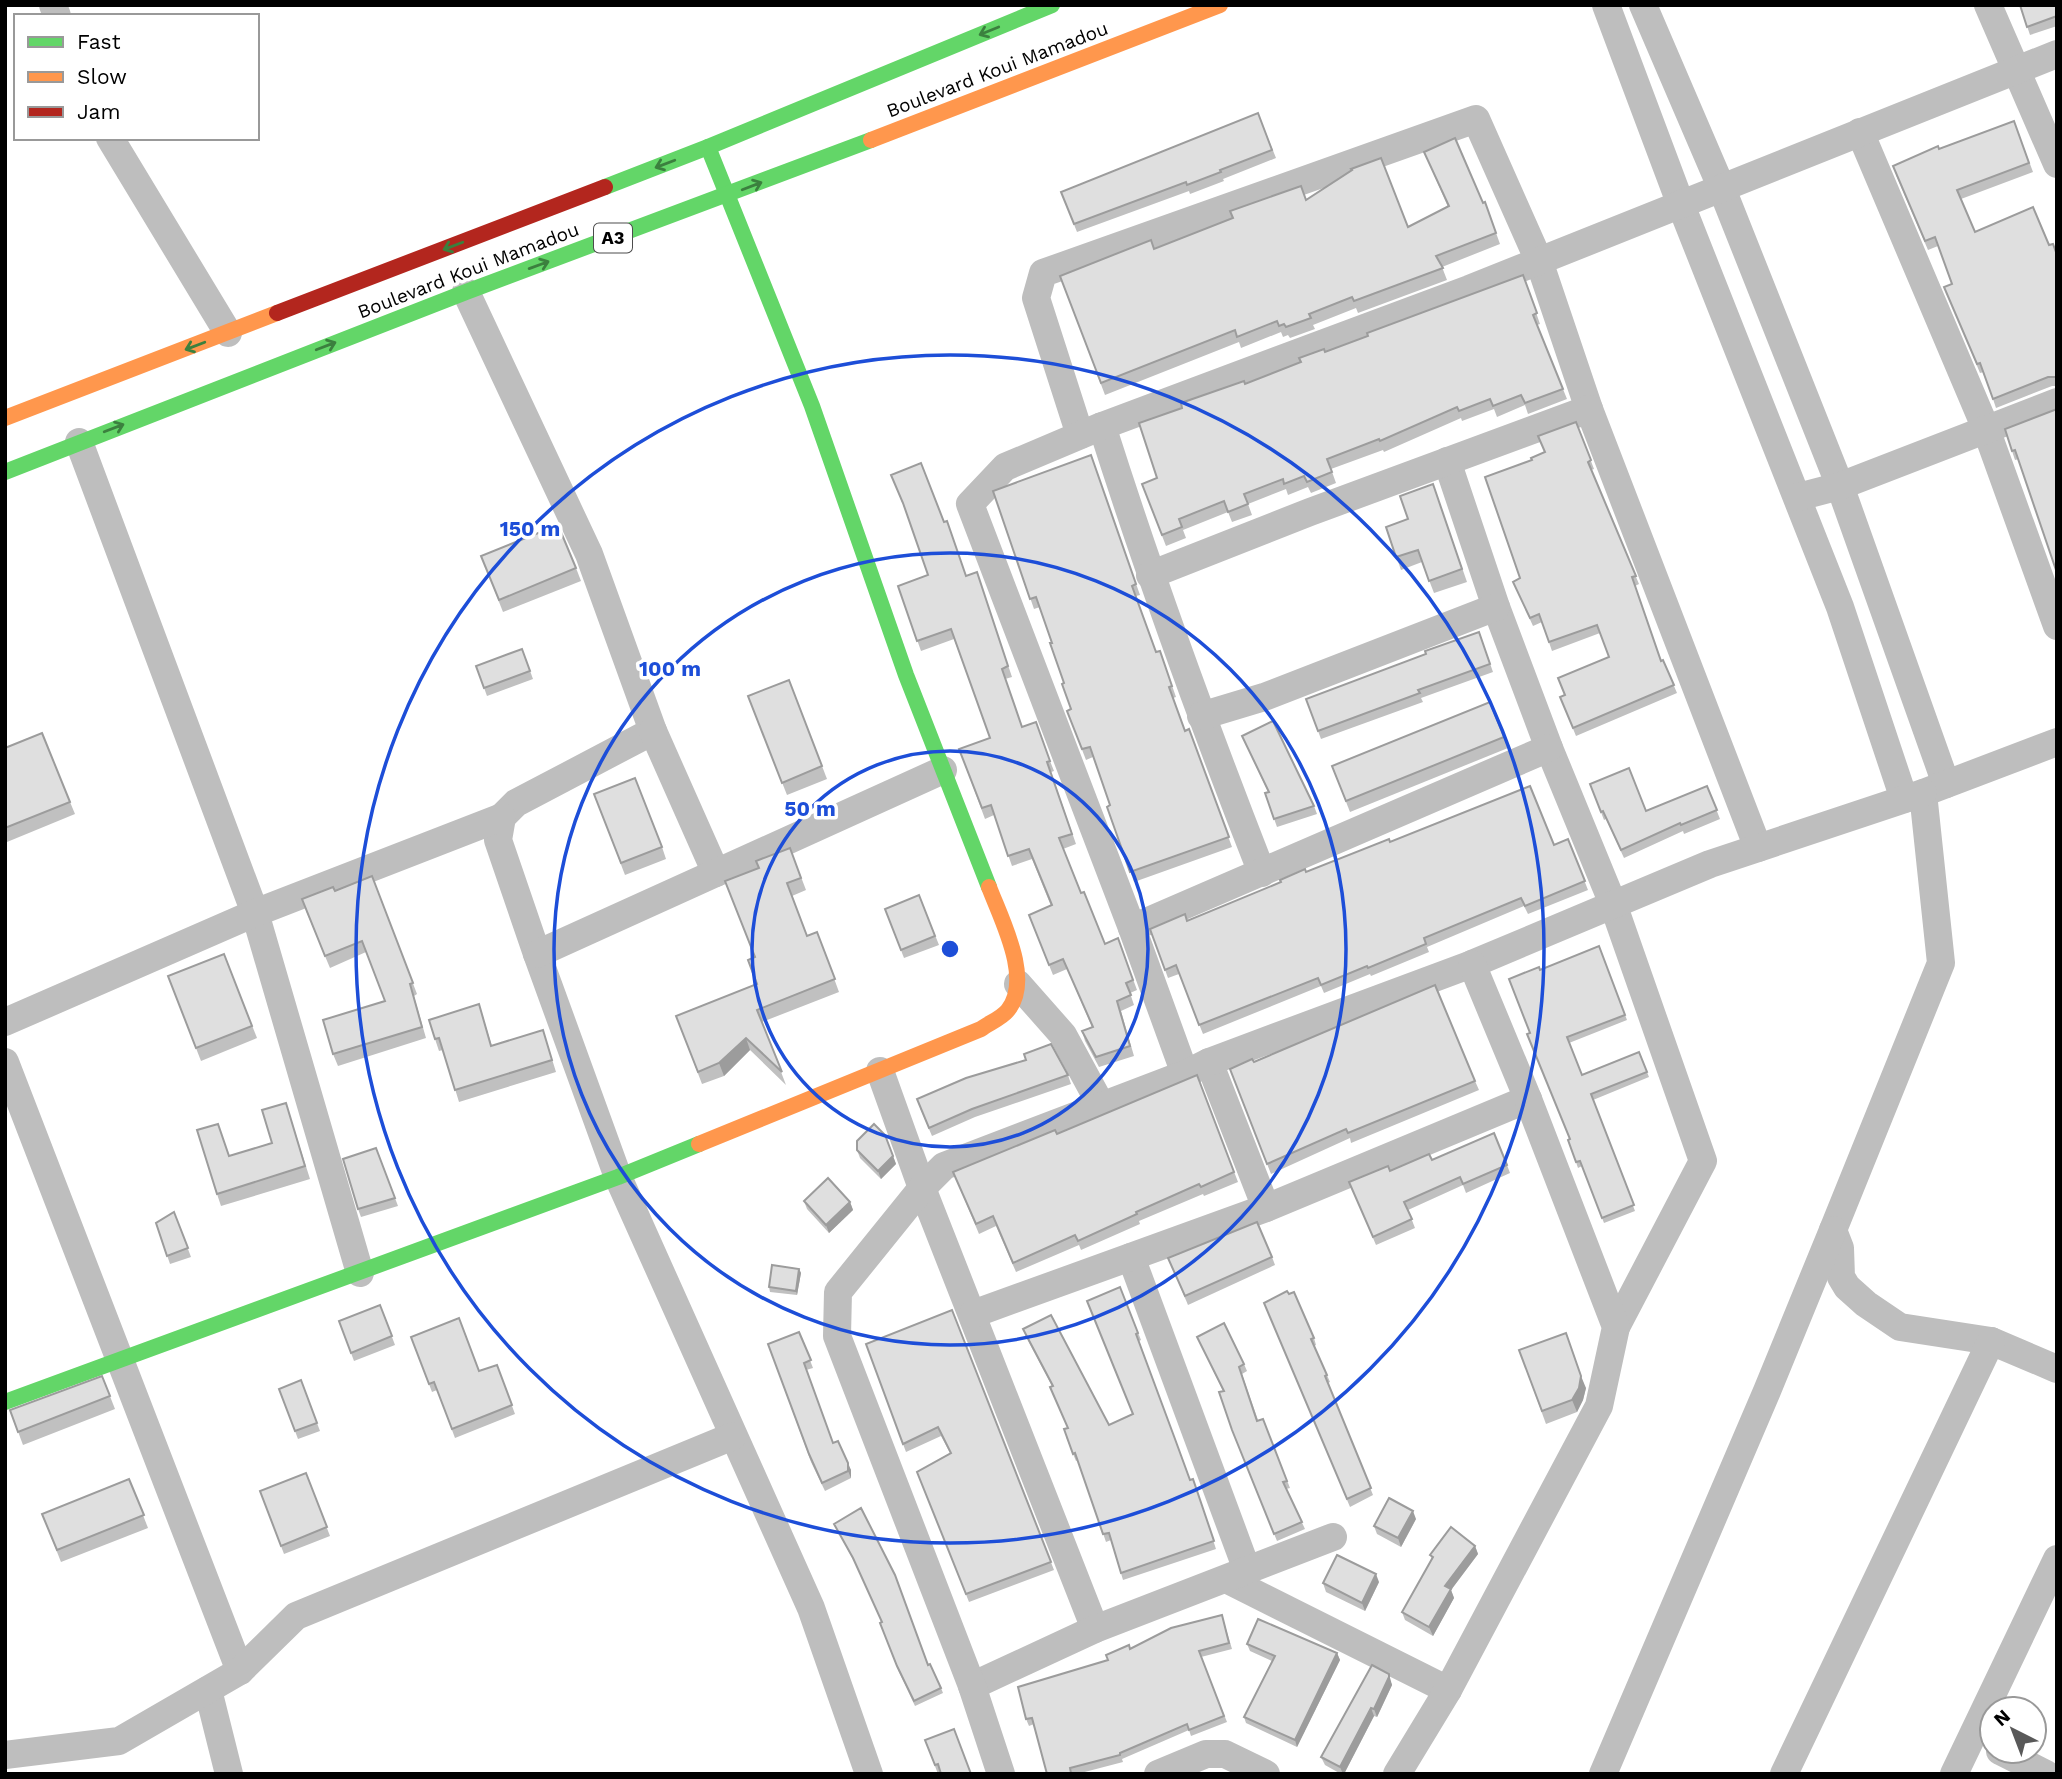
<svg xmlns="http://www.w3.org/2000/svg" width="2062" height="1779" font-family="'Work Sans',sans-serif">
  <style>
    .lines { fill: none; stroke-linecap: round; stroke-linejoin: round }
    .street { stroke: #bebebe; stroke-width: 28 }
    .fast { stroke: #63d668; stroke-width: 16 }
    .slow { stroke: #ff974d; stroke-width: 16 }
    .jam { stroke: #b3261e; stroke-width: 16 }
    .wall { fill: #c0c0c0 }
    .shaded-wall { fill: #9c9c9c }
    .building { fill: #dfdfdf; stroke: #9c9c9c; stroke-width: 2 }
    .oneway { stroke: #3b803e }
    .ring { fill: none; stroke: #1d4ed8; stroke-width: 3.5 }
    .labels { text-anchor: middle; stroke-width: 7; stroke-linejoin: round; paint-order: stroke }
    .shield { fill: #fff; stroke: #4c4c4c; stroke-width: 2 }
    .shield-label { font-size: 18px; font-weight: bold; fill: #000 }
    .street-label { font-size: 19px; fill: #000; stroke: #fff }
    .centre { fill: #1d4ed8; stroke: #fff; stroke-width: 3.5 }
    .ring-label { font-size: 21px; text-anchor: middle; font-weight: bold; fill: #1d4ed8; stroke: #fff; stroke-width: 7; stroke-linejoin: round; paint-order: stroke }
  </style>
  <rect width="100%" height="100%" fill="#fff"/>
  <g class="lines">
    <g class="street">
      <polyline points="53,5 57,16"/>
      <polyline points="1606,5 1681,205 1840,607 1904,799"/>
      <polyline points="1643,5 1722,189 1840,486 1946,784"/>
      <polyline points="1988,5 2057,164"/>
      <polyline points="1860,132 1986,429 2057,626"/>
      <polyline points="110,138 228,333"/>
      <polyline points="466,292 589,554 653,731 516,803 502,817 498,840 537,954 618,1177 811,1608 869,1774"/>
      <path d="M 1102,426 C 1150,577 1204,725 1262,873"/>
      <polyline points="1080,435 1036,298 1043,273 1476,119 1539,261 1589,409"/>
      <polyline points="79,442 255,913 360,1273"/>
      <polyline points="1447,461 1496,607 1549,748 1613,904 1703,1161 1616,1327"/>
      <polyline points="1798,497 1840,486 2057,402"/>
      <polyline points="1150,575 1310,512 1589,409 1758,848"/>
      <polyline points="1201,716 1264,697 1496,607"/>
      <polyline points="653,731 716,873"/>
      <polyline points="2057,742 1923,793 1941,963 1833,1230 1840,1248 1841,1277 1847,1287 1866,1304 1900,1327 1991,1341 2057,1369"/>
      <polyline points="1132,928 1549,748"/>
      <polyline points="537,954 943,770"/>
      <polyline points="1018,984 1063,1035 1101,1105"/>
      <polyline points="5,1022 255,913 502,817"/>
      <polyline points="5,1062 240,1671"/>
      <polyline points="1209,1062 1266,1208"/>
      <polyline points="880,1071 922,1188 1095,1629"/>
      <polyline points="1185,1074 1132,928 970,504 1005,467 1102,426 1469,289 2057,54"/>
      <polyline points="1131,1257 1247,1570"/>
      <polyline points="973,1314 1266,1208 1528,1099"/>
      <polyline points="1226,1579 1448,1690"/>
      <polyline points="972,1686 1095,1629 1333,1537"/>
      <polyline points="208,1690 229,1774"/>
      <polyline points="2000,1751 2046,1774"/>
      <polyline points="5,1755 119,1741 240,1671 296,1616 733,1436"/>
      <polyline points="1001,1774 972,1686 837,1336 838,1292 922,1188 944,1166 1185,1074 1209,1062 1472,964 1710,864 1923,793"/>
      <polyline points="1158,1774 1206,1754 1225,1754 1266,1774"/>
      <polyline points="1397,1774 1448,1690 1599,1406 1616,1327 1528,1099 1472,964"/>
      <polyline points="1603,1774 1767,1391 1833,1230"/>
      <polyline points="1784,1774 1991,1341"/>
      <polyline points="1954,1774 2057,1559"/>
    </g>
    <g class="fast">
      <polyline points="708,147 812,406 906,675 989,887"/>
      <polyline points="605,187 708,147 1052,5"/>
      <polyline points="5,472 466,292 871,140"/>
      <polyline points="5,1402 618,1177 699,1144"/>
    </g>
    <g class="slow">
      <polyline points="871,140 1220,5"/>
      <polyline points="5,418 277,313"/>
      <path d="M 699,1144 L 981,1029 C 989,1023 1002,1018 1008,1010 C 1033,979 1001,919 989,887"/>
    </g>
    <polyline class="jam" points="277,313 605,187"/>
  </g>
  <g class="wall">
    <polygon points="2020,5 2057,5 2057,26 2030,35"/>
    <polygon points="1258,113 1276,158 1223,179 1224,181 1190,194 1189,191 1077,232 1061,192"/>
    <polygon points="2014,121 2033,172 1961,199 1975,232 2049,245 2057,255 2057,386 2052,386 1996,408 1984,372 1980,373 1948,296 1952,284 1938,246 1928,250 1896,175"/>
    <polygon points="1424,152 1483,203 1485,202 1500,244 1442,267 1447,280 1358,313 1356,308 1313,325 1315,329 1290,338 1288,335 1283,337 1281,332 1241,348 1239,342 1105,395 1060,276 1154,249 1306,200 1408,227 1448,207"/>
    <polygon points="1523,275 1540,324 1537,325 1567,399 1528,414 1525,405 1497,417 1494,409 1462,421 1461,418 1384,452 1383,450 1331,469 1336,483 1311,493 1308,487 1288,495 1286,489 1248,504 1252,515 1232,522 1228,512 1183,530 1186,538 1166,546 1142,484 1157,478 1182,408"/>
    <polygon points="2057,409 2019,459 2015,460 2012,451"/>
    <polygon points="1576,422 1594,469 1591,470 1639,584 1635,586 1661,661 1663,660 1677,693 1576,736 1560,697 1565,695 1609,657 1600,633 1552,651 1542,622 1533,626 1513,582 1520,578 1532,460 1545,452"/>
    <polygon points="1091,455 1140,595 1136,596 1156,652 1160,651 1176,697 1173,698 1185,731 1189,729 1232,847 1134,882 1107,807 1110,805 1093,757 1086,760 1067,711 1071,709 1064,683 1052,643 1040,607 1034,609 993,491"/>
    <polygon points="891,475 966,576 977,572 1012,677 1005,679 1022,727 1050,761 1054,771 1051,772 1076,844 1063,849 1081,893 1105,944 1118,938 1137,990 1130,993 1134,1005 1121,1011 1134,1056 1099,1067 1085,1041 1082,1031 1092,1027 1067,969 1053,975 1029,915 1051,906 1032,859 1012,866 994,815 985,819 959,749 990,738 954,639 921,651 898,586 928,575 906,512"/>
    <polygon points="1433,484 1467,582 1434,593 1422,562 1401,570 1386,527 1408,519"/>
    <polygon points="481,556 576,568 581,581 503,612"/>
    <polygon points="1479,632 1493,672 1421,698 1423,702 1321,739 1306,699 1426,654"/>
    <polygon points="522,649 533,679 487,696 476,666"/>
    <polygon points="789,680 827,779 787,795 748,696"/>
    <polygon points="1490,702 1508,748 1350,812 1332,766"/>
    <polygon points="1242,736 1314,806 1317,814 1277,827 1265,793 1268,792"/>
    <polygon points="5,748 70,802 75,814 7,842 5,837"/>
    <polygon points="1590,784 1646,811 1707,786 1720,819 1684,834 1683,831 1624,858 1606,819 1604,820"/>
    <polygon points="594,794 662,847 666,859 625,875"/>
    <polygon points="1568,839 1588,890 1528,914 1524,906 1427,947 1429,952 1371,976 1370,974 1324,993 1321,986 1203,1034 1179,974 1168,978 1150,929 1187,921 1306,872 1390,842 1554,845"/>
    <polygon points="790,848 806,890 792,896 807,936 817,932 839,992 762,1022 786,1085 750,1050 724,1076 702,1084 676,1016 757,984 759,868"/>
    <polygon points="372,876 417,994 414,996 426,1038 338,1066 333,1054 385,1001 366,952 330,968 306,911 335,891"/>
    <polygon points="919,895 939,945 904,958 885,909"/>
    <polygon points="1599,946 1627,1020 1569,1043 1582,1075 1639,1052 1649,1077 1593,1100 1635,1211 1604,1223 1582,1166 1578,1168 1570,1145 1570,1139 1530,1033 1540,970"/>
    <polygon points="224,954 257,1038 201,1061 168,976"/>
    <polygon points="479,1004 492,1046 543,1030 556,1072 459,1102 443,1050 439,1051 435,1039"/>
    <polygon points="1254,1062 1475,1081 1479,1090 1351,1143 1350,1138 1271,1174 1230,1069"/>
    <polygon points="1068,1075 1071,1084 975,1117 932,1136 920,1108"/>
    <polygon points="1197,1075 1238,1182 1204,1196 1203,1194 1139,1221 1140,1224 1081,1250 1079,1245 1016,1272 996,1226 979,1234 953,1172 1057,1134"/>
    <polygon points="286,1103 310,1179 221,1206 217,1194 218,1124 229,1156 272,1143"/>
    <polygon points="885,1135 896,1164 881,1179 860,1158 857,1150"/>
    <polygon points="376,1148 398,1206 361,1217 358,1209"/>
    <polygon points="1432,1160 1507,1165 1510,1173 1466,1193 1463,1185 1408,1210 1415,1228 1376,1245 1349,1182"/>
    <polygon points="804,1201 850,1202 853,1210 829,1233 807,1209"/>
    <polygon points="174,1212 191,1257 170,1264 156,1223"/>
    <polygon points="1272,1257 1275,1265 1188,1305 1168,1258"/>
    <polygon points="799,1269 801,1273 797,1295 770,1292 769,1287"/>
    <polygon points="1120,1287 1141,1340 1139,1341 1190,1480 1193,1479 1216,1549 1123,1580 1111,1540 1106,1542 1078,1460 1076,1461 1066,1437 1068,1428 1052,1386 1026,1337 1023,1329 1109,1425 1133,1414"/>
    <polygon points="380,1305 395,1345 354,1361 339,1321"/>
    <polygon points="952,1310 1054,1570 969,1602 917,1472 950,1453 941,1436 906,1452 866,1344"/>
    <polygon points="1267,1310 1314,1338 1316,1345 1314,1346 1327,1375 1330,1382 1328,1383 1373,1495 1350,1507"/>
    <polygon points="799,1332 813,1368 806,1370 833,1443 851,1470 851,1478 825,1491 811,1462 768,1344"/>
    <polygon points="411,1337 479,1371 497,1365 515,1414 455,1438 437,1390 432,1392"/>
    <polygon points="1197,1337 1244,1364 1247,1371 1242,1374 1258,1420 1263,1419 1290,1488 1286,1489 1305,1529 1277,1541 1232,1430 1223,1391"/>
    <polygon points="1519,1350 1586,1388 1583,1400 1577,1412 1546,1424"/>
    <polygon points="102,1376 115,1409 23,1445 10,1410"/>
    <polygon points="301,1380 320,1431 298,1439 279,1389"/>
    <polygon points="306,1473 330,1536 284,1554 260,1491"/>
    <polygon points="129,1479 148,1528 61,1562 42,1514"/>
    <polygon points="1416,1519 1401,1547 1377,1534 1374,1526"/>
    <polygon points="834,1524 928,1665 941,1688 943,1693 915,1706 899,1672 880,1623 882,1622 855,1563"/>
    <polygon points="1475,1546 1478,1554 1451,1590 1454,1598 1433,1636 1405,1620 1402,1612 1432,1559 1430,1555"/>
    <polygon points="1379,1582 1365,1611 1326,1592 1323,1583"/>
    <polygon points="1222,1615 1232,1649 1201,1657 1227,1722 1191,1736 1189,1730 1122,1759 1123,1762 1077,1774 1047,1774 1034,1724 1029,1726 1026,1719 1108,1660 1130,1649"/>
    <polygon points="1247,1644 1337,1653 1340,1660 1297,1747 1246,1723 1244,1717 1272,1661 1250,1651"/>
    <polygon points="1392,1683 1392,1685 1377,1717 1374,1716 1344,1774 1341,1774 1325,1765 1321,1757"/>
    <polygon points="925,1740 971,1774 941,1772 938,1774"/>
  </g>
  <g class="shaded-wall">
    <polygon points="746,1038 750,1050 724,1076 719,1063"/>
    <polygon points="893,1156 896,1164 881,1179 878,1171"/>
    <polygon points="850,1202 853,1210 829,1233 826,1225"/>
    <polygon points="799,1269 801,1273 797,1295 796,1291"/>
    <polygon points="1581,1376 1586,1388 1583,1400 1577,1412 1572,1400"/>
    <polygon points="848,1463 851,1470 851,1478 848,1471"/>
    <polygon points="1413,1511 1416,1519 1401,1547 1398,1538"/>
    <polygon points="1475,1546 1478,1554 1451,1590 1454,1598 1433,1636 1429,1627 1445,1586"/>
    <polygon points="1376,1574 1379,1582 1365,1611 1362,1603"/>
    <polygon points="1337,1653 1340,1660 1297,1747 1295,1740"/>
    <polygon points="1389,1674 1392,1685 1377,1717 1374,1709"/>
    <polygon points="1371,1708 1374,1716 1344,1774 1343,1774 1340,1767"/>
  </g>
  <g class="building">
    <polygon points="2020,5 2057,5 2057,16 2027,27"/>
    <polygon points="1258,113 1272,150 1220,170 1221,172 1187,185 1186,182 1074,224 1061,192"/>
    <polygon points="2014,121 2029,163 1957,190 1975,232 2033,207 2049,245 2053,244 2057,255 2057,377 2048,377 1993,399 1980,363 1977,364 1944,287 1952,284 1935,237 1925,241 1893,166 1938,146 1939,149"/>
    <polygon points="1455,138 1483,203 1485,202 1496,233 1436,256 1443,268 1354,301 1352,297 1309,314 1311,318 1286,327 1284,324 1279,326 1277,321 1237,337 1235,330 1101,383 1060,276 1151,240 1154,249 1233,218 1230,211 1301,186 1306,200 1352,170 1351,169 1381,158 1408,227 1449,206 1424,152"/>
    <polygon points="1523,275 1537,313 1533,315 1563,389 1525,403 1521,395 1493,406 1490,399 1459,411 1457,407 1380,441 1379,439 1327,459 1332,472 1307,482 1304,476 1284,484 1283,479 1244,494 1248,504 1228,512 1224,501 1179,519 1182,527 1162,535 1142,484 1157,478 1139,423 1182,408 1181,403 1244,381 1245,384 1301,362 1299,358 1324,349 1325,352 1368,336 1367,333"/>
    <polygon points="2057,409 2057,573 2015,450 2012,451 2005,429"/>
    <polygon points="1576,422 1591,460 1588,462 1636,576 1632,577 1661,661 1663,660 1674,685 1573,728 1560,697 1565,695 1558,678 1609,657 1597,625 1549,642 1539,614 1530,618 1513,582 1520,578 1485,477 1532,460 1531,458 1545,452 1538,436"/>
    <polygon points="1091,455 1136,584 1132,586 1156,652 1160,651 1172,686 1169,687 1185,731 1189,729 1229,837 1130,872 1107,807 1110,805 1090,747 1082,749 1067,711 1071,709 1062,684 1064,683 1050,643 1052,643 1036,597 1030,599 993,491"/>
    <polygon points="921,463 944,522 947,521 966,576 977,572 1008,666 1002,669 1022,727 1036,722 1050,761 1047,762 1072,834 1059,838 1081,893 1084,892 1105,944 1118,938 1133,980 1126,983 1131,995 1117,1001 1130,1046 1096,1057 1082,1031 1093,1027 1063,959 1049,965 1029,915 1052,905 1029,849 1008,856 991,805 982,808 959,749 990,738 951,629 917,641 898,586 928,575 903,503 891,475"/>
    <polygon points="1433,484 1462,569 1429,581 1418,550 1396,557 1386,527 1408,519 1400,496"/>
    <polygon points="558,525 576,568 499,600 481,556"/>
    <polygon points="1479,632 1490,664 1418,690 1420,693 1318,731 1306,699 1426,654 1425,651"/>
    <polygon points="522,649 530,671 484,688 476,666"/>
    <polygon points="789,680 822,766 782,783 748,696"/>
    <polygon points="1490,702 1504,737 1346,801 1332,766"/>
    <polygon points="1273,721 1314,806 1274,819 1265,793 1269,792 1242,736"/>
    <polygon points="42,733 70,802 5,828 5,748"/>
    <polygon points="1629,768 1646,811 1707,786 1717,810 1681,825 1680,823 1621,850 1603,811 1601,812 1590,784"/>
    <polygon points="635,778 662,847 621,863 594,794"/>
    <polygon points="1530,786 1554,845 1568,839 1585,881 1525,906 1521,898 1424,938 1426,944 1368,968 1367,966 1321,985 1318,978 1199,1025 1176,965 1165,970 1150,929 1185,914 1187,921 1281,882 1280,880 1305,869 1306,872 1389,839 1390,842"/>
    <polygon points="790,848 801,878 787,883 807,936 817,932 835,979 757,1010 782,1072 746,1038 719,1063 698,1072 676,1016 757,984 748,960 755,957 725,881 759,868 756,861"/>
    <polygon points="372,876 413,983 410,984 422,1027 333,1054 323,1020 385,1001 362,941 325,956 302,899 333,887 335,891"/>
    <polygon points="919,895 935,936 901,950 885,909"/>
    <polygon points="1599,946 1625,1015 1567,1037 1582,1075 1639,1052 1647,1072 1591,1094 1634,1205 1602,1218 1580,1161 1576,1162 1568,1140 1570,1139 1527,1034 1530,1033 1509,979 1539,967 1540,970"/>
    <polygon points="224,954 252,1026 196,1048 168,976"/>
    <polygon points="1435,985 1475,1081 1348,1133 1346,1129 1267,1164 1230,1069 1252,1059 1254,1062"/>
    <polygon points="479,1004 491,1046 543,1030 552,1060 455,1090 439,1038 435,1039 429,1020"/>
    <polygon points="1051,1044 1068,1075 972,1109 929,1128 917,1099 966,1078 1026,1060 1024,1054"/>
    <polygon points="1197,1075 1234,1172 1201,1187 1199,1184 1136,1212 1137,1214 1078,1241 1075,1235 1013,1263 993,1216 976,1224 953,1172 1055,1130 1057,1134"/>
    <polygon points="286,1103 305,1166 217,1194 197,1130 218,1124 229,1156 272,1143 262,1110"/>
    <polygon points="874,1124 885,1135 893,1156 878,1171 857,1150 857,1141"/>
    <polygon points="1494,1133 1507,1165 1463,1184 1460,1177 1404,1202 1412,1219 1373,1237 1349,1182 1388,1166 1390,1171 1429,1154 1432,1160"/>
    <polygon points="376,1148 395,1198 358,1209 343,1159"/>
    <polygon points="828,1178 850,1202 826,1225 804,1201"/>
    <polygon points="174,1212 188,1248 167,1256 156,1223"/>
    <polygon points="1257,1222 1272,1257 1185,1296 1168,1258"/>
    <polygon points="772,1265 799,1269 796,1291 769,1287"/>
    <polygon points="1120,1287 1138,1333 1136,1334 1175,1439 1190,1480 1193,1479 1214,1541 1121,1573 1109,1533 1103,1534 1075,1453 1073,1454 1064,1429 1068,1428 1050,1387 1053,1386 1023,1329 1051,1315 1109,1425 1133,1414 1087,1301"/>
    <polygon points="1287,1291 1289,1294 1294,1292 1314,1338 1311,1339 1327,1375 1325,1376 1371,1488 1347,1499 1264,1303"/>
    <polygon points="380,1305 392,1336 351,1353 339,1321"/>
    <polygon points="952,1310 1051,1562 966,1594 917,1472 951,1453 938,1427 903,1444 866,1344"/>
    <polygon points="459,1318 479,1371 497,1365 512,1405 452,1429 434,1382 429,1384 411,1337"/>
    <polygon points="1224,1323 1244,1364 1239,1367 1257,1421 1263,1419 1287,1481 1283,1482 1302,1522 1274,1534 1232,1430 1219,1392 1224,1391 1197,1337"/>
    <polygon points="799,1332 811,1360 804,1363 833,1443 838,1441 848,1463 848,1471 822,1483 809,1454 768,1344"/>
    <polygon points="1566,1333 1581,1376 1579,1388 1572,1400 1542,1411 1519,1350"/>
    <polygon points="102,1376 110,1396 18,1432 10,1410"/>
    <polygon points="301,1380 317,1423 295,1431 279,1389"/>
    <polygon points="306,1473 327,1527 281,1546 260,1491"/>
    <polygon points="129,1479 144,1515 57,1550 42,1514"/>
    <polygon points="1389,1498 1413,1511 1398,1538 1374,1526"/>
    <polygon points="861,1508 895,1575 928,1665 930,1664 941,1688 914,1701 897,1666 880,1623 882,1622 853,1558 834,1524"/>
    <polygon points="1451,1527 1475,1546 1445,1586 1451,1589 1429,1627 1402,1612 1433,1557 1430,1555"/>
    <polygon points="1337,1555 1376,1574 1362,1603 1323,1583"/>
    <polygon points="1222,1615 1229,1643 1199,1651 1224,1716 1189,1730 1187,1724 1120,1753 1120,1755 1070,1768 1071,1773 1067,1774 1047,1774 1032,1718 1026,1719 1018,1687 1108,1660 1106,1655 1129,1645 1130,1649 1171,1628"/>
    <polygon points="1258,1619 1337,1653 1295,1740 1244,1717 1275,1656 1247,1644"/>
    <polygon points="1372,1665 1389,1674 1389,1677 1374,1709 1371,1708 1340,1767 1321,1757"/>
    <polygon points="954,1729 971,1774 941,1774 938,1764 935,1765 925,1740"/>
  </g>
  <defs><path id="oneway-shaft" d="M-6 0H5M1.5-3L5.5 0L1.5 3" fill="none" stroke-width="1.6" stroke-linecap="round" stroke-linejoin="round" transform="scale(1.75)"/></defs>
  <g class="oneway">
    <use href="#oneway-shaft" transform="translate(989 31) rotate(158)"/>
    <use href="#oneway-shaft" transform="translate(665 164) rotate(159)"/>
    <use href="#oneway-shaft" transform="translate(752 186) rotate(-21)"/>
    <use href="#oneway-shaft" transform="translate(453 246) rotate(159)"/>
    <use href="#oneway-shaft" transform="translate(539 265) rotate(-20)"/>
    <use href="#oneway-shaft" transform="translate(195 346) rotate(159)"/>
    <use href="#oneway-shaft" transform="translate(326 346) rotate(-21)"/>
    <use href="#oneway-shaft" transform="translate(114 428) rotate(-21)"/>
  </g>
  <g class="ring">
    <circle cx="950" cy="949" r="198"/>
    <circle cx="950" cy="949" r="396"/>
    <circle cx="950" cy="949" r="594"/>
  </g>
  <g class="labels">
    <rect class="shield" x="594" y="223.5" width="38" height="29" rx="5"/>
    <g class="shield-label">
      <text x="613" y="244">A3</text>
    </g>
    <g class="street-label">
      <text transform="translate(997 69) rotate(-21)" y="7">Boulevard Koui Mamadou</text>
      <text transform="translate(468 270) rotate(-21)" y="7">Boulevard Koui Mamadou</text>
    </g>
  </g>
  <circle cx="950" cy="949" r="10" class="centre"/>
  <g class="ring-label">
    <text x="530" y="536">150 m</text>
    <text x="670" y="676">100 m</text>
    <text x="810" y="816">50 m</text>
  </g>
  <rect width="2062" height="1779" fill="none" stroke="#000000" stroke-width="14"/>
  <rect x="14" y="14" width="245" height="126" fill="#ffffff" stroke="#999999" stroke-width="2"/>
  <rect x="28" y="37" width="35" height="10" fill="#63d668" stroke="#999999" stroke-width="2"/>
  <text x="77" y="49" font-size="21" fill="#000000">Fast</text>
  <rect x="28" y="72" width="35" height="10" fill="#ff974d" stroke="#999999" stroke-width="2"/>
  <text x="77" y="84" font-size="21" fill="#000000">Slow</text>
  <rect x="28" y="107" width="35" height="10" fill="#b3261e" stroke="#999999" stroke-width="2"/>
  <text x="77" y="119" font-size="21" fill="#000000">Jam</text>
  <g transform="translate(2013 1730) rotate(318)"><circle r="33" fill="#ffffff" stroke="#999999" stroke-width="2"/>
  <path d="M0-5L12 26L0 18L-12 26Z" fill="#595959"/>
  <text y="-10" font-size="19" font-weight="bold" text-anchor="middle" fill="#000000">N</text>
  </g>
</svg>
